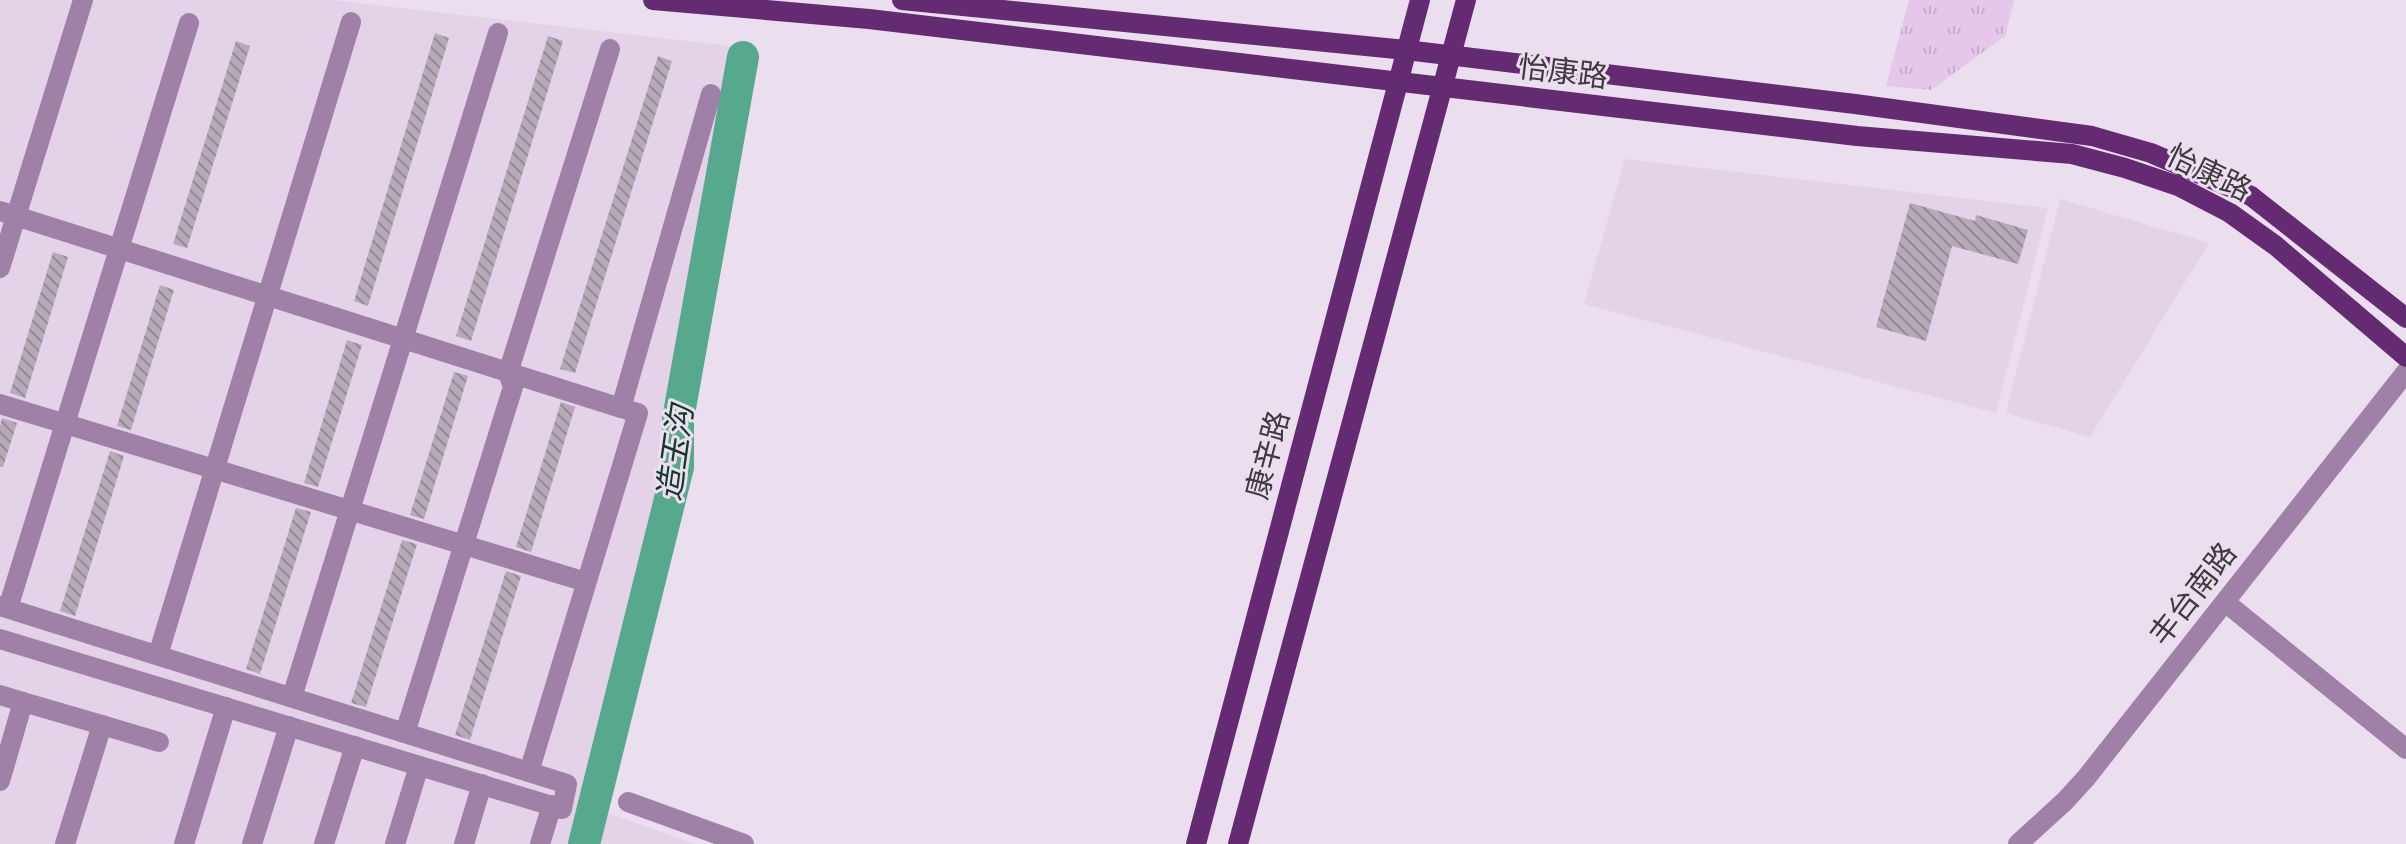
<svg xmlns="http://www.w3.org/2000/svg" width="2406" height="844" font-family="Spectral,'Noto Sans SC',serif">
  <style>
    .built { fill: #e3d2e8 }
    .grass { fill: url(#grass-tufts) }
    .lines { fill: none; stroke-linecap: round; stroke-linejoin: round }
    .river { stroke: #56a98c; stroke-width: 32 }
    .building { fill: url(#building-back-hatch) }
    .minor { stroke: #9f80a7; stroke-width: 20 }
    .major { stroke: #642a72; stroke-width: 20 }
    .labels { text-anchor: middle; stroke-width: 6; stroke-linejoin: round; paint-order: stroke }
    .street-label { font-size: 30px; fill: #3d393f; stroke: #ebdeee }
    .water-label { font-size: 32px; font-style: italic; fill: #12382b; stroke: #ebdeee }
  </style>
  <defs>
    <pattern id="grass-tufts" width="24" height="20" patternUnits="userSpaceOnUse" patternTransform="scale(2)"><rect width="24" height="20" fill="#e4c7eb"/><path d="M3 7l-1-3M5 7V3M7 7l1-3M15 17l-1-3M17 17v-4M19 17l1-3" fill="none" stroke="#c4accb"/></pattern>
    <pattern id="building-back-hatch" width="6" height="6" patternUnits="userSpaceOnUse" patternTransform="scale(2)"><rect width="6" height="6" fill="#b6aab9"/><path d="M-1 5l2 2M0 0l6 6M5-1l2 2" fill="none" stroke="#958b98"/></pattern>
  </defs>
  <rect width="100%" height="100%" fill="#ebdeee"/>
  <g class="built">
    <polygon points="0,0 332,0 738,47 665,419 671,461 581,844 0,844"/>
    <polygon points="1625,159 2048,208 1996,413 1584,304"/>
    <polygon points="2060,199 2209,243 2090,437 2006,413"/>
    <polygon points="600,810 695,844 592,844"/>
  </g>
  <polygon class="grass" points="1909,0 2014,0 2005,36 1931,90 1886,86"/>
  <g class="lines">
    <polyline class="river" points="584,844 678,467 678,419 743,57"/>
  </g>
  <g class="building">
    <polygon points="435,33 449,38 368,306 354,301"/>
    <polygon points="548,36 563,41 471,341 456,336"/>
    <polygon points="236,41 250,46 187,248 173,244"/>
    <polygon points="658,56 672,61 575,373 560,369"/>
    <polygon points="1910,203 1975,221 1976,215 2028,230 2018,264 1952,246 1926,341 1876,327"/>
    <polygon points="53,252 68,257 25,398 10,393"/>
    <polygon points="160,285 174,290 131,430 117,426"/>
    <polygon points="347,340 362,345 318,487 304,483"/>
    <polygon points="454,372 468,376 424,519 410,515"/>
    <polygon points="561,402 575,407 531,552 516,547"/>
    <polygon points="2,418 17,423 3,467 0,467 0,426"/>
    <polygon points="110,451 124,456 75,616 60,611"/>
    <polygon points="296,508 311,512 260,674 246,669"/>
    <polygon points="402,540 417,544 366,707 351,703"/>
    <polygon points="506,571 521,576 470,740 455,735"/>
  </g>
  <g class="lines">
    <g class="minor">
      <polyline points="0,211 621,408 711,94"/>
      <polyline points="0,268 83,0"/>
      <polyline points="0,404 586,582"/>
      <polyline points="2225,602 2406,749"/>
      <polyline points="0,606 567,784 562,809 0,639"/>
      <polyline points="8,608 189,23"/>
      <polyline points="158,655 351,22"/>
      <polyline points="0,695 23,702"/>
      <polyline points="292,697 498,33"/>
      <polyline points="102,725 159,742"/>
      <polyline points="405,733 513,387 508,373 610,49"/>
      <polyline points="529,772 638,413 621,408"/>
      <polyline points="0,781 23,702 102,725 65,844"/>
      <polyline points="628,802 744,844"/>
      <polyline points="184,844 226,707"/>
      <polyline points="252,844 289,726"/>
      <polyline points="324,844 355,746"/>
      <polyline points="395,844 419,766"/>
      <polyline points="464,844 482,784"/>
      <polyline points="540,844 552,805"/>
      <polyline points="2018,844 2065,801 2086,778 2406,372"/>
    </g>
    <g class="major">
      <polyline points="653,0 869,19 1857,136 2072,154 2125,168 2178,186 2230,213 2276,246 2406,357"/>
      <polyline points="902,0 1406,50 1855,104 2092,136 2151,153 2251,196 2406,318"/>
      <polyline points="1196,844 1420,0"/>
      <polyline points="1238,844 1466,0"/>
    </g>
  </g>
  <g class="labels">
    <g class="street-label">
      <text transform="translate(1563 72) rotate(7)" y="10">怡康路</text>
      <text transform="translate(2209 173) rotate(26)" y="10">怡康路</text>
      <text transform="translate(1268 455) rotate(-75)" y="10">康辛路</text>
      <text transform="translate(2193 594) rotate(-52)" y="10">丰台南路</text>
    </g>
    <g class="water-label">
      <text transform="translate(675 453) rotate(-82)" y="11">造玉沟</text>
    </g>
  </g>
</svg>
